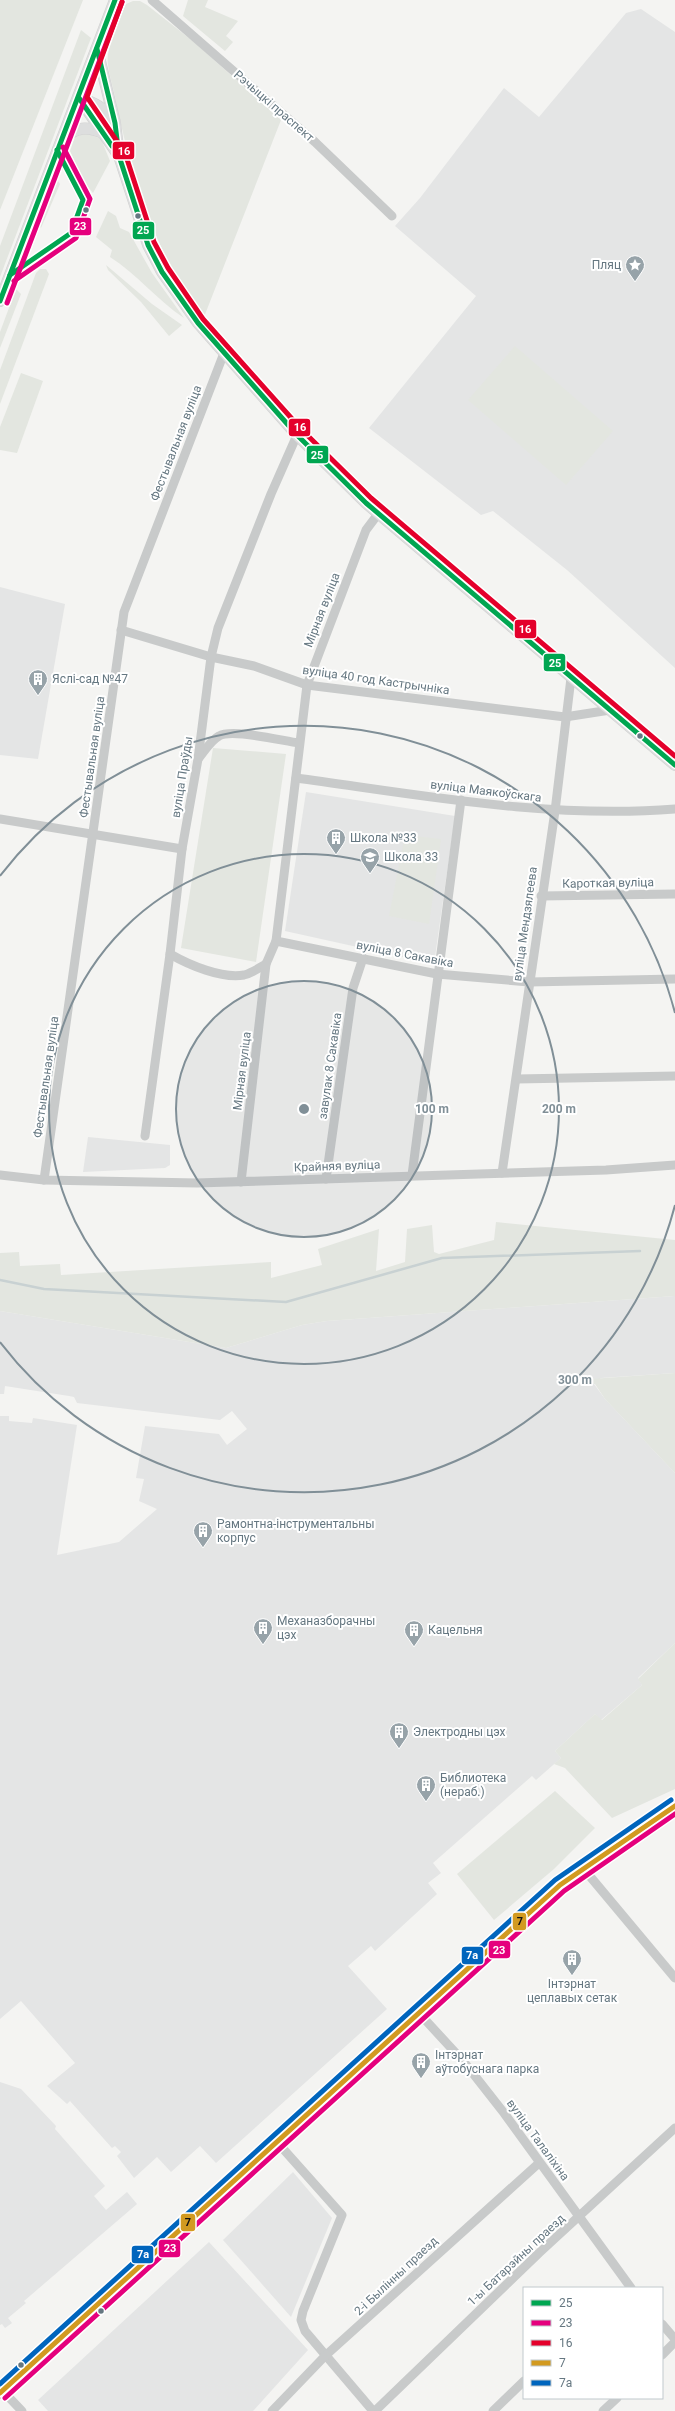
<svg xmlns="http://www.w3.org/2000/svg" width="675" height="2411" font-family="Roboto,sans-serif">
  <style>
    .built { fill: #e4e5e5 }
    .green { fill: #e3e6e0 }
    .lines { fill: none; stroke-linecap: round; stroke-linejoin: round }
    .stream { stroke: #c8d1d2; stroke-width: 2.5 }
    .major-casing { stroke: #d1d1d1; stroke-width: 12 }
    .minor { stroke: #c8caca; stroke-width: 9 }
    .major { stroke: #dddede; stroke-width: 11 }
    .bus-1-casing { stroke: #fff; stroke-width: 8 }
    .bus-2-casing { stroke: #fff; stroke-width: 8 }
    .bus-3-casing { stroke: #fff; stroke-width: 8 }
    .bus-4-casing { stroke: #fff; stroke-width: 8 }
    .bus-5-casing { stroke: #fff; stroke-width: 8 }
    .bus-1 { stroke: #00a651; stroke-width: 5 }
    .bus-2 { stroke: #e5007d; stroke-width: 5 }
    .bus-3 { stroke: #e4002b; stroke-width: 5 }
    .bus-4 { stroke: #d29a20; stroke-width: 5 }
    .bus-5 { stroke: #0065bd; stroke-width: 5 }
    .ring { fill: none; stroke: #808f97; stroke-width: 2 }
    .bus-dot { fill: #657781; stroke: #fff; stroke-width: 1.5 }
    .labels { text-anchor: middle; stroke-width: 4; stroke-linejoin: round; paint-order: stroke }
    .street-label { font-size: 12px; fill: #657781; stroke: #fff }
    .poi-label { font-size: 12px; fill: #657781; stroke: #fff; text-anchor: start }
    .centre { fill: #808f97; stroke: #fff; stroke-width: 2 }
    .ring-label { font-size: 12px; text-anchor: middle; font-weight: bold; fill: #808f97; stroke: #fff; stroke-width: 4; stroke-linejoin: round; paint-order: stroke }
    .line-badge { stroke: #fff; stroke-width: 1.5 }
    .badge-label { font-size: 11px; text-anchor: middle; font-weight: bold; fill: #fff }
    .pale-badge-label { font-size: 11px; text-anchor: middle; font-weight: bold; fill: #111 }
  </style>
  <rect width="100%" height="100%" fill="#f4f4f2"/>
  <g class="built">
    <polygon points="641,9 675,32 675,668 567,570 493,511 481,515 369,428 476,296 395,226 420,198 504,88 539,117 626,13"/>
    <polygon points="0,587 65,604 38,759 0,755"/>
    <polygon points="306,792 455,816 434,964 285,931"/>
    <polygon points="88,1137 170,1145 170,1165 165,1168 83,1172"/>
    <polygon points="675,1296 675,1373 601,1378 594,1384 605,1399 675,1473 675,1643 638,1678 642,1685 601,1720 595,1714 555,1751 561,1758 536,1780 532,1776 433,1863 441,1873 428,1883 437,1894 375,1951 371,1946 348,1966 387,2009 216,2163 200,2146 171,2172 157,2157 134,2178 117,2156 121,2152 115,2146 112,2148 70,2101 67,2104 47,2086 75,2063 21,2001 0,2019 0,1416 9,1416 9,1421 32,1423 33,1418 77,1425 57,1555 119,1542 157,1509 139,1501 144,1479 136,1478 145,1426 219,1434 227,1445 247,1429 232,1411 220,1420 77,1403 74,1397 69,1396 5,1386 4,1394 0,1394 0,1311 226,1348 302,1325 327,1321"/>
    <polygon points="0,2082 21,2089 56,2126 55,2129 105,2186 94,2196 106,2210 127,2192 137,2204 24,2301 26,2303 8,2318 12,2323 5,2328 2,2324 0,2325"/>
    <polygon points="293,2172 332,2218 291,2317 223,2240"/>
    <polygon points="209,2242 308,2350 253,2411 48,2411 38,2400"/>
  </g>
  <g class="green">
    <polygon points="0,0 83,0 0,210"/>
    <polygon points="188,0 208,0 205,7 238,21 226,36 233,42 225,51 183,16"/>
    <path d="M 133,1 L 140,1 L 147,5 L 194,42 L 281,120 L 204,317 C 154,254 131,174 115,97 C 113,85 106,67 108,55 C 110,38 119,20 126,4 Z"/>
    <polygon points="81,30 91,38 0,277 0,246"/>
    <polygon points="87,133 101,139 110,161 93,193 84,182 70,151 75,137"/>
    <polygon points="54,181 58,181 60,184 41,228 38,224"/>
    <path d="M 108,211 L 116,216 L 120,228 L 129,232 L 152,273 L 184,318 C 157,300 137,274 110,257 L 112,250 L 96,237 Z"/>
    <polygon points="106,265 152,304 182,325 169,336 141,302 108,270"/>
    <polygon points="40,269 46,269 49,274 0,404 0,370 36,273"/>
    <polygon points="16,289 21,294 0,348 0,332"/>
    <polygon points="515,346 613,431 566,485 468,400"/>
    <polygon points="21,373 43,381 17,453 0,450 0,427"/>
    <polygon points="213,748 286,754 256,962 181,948"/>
    <polygon points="405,835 441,839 429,924 389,916"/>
    <polygon points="496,1222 675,1240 675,1296 327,1321 302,1325 226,1348 0,1311 0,1253 19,1252 20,1266 60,1264 61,1275 271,1262 271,1278 322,1265 318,1249 379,1229 376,1271 405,1262 407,1229 432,1225 434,1252 439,1254 494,1240"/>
    <polygon points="675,1373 675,1473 605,1399 595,1384 577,1384 576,1380"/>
    <polygon points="675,1643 675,1789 612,1818 565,1768 554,1764 561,1758 555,1751 595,1714 602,1720 642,1685 638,1679"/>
    <polygon points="555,1791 595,1828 554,1869 494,1920 457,1874"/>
  </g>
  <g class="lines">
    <polyline class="stream" points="0,1280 44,1289 286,1302 442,1258 640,1251"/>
    <defs>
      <g id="major">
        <polyline points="97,49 115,123 119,156 148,245 162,272 198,323 297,435 366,503 675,765"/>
        <polyline points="79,98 119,156"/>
        <path d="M 79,98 C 94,102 104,108 113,121"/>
        <path d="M 63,140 C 75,126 88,126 105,134"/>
        <polyline points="0,301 115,0"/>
        <polyline points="0,2393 560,1885 675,1806"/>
      </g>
    </defs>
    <use href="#major" class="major-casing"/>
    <g class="minor">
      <polyline points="152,0 315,142 392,216"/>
      <polyline points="121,630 211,657 254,666 307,685 565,717 610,710"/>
      <path d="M 198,759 C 205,751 210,741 219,736 C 232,728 283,741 299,743"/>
      <path d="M 296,778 C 421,795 548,819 675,809"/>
      <polyline points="0,819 182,849"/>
      <polyline points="541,896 675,894"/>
      <polyline points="276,941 437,974 529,982 675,979"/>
      <path d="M 170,954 C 189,965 222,979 244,975 C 252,973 259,968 266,964"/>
      <polyline points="517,1079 675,1076"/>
      <polyline points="145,1136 170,954 182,849 198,759 211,657 218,628 271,494 297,435"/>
      <polyline points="502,1173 555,811 571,678"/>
      <polyline points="0,1175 44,1180 197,1183 606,1170 675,1165"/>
      <polyline points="412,1175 461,800"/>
      <polyline points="326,1179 353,988 363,958"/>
      <polyline points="44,1180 124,612 224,353"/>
      <polyline points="241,1182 266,964 276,941 307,685 366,530 378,514"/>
      <polyline points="583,1868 675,1978"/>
      <polyline points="418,2012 464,2062 504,2113 631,2288"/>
      <polyline points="277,2142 342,2215 303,2311 301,2320 305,2331 373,2411"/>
      <polyline points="662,2324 675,2339"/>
      <polyline points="662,2355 675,2342"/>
      <polyline points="3,2391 22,2411"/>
      <polyline points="272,2411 325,2356 539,2163"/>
      <polyline points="375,2411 539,2253 675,2128"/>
      <polyline points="493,2411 524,2381"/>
      <polyline points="603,2411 617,2398"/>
    </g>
    <use href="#major" class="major"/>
    <defs>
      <g id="bus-1">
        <polyline points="97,49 115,123 119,156 148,245 162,272 198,323 297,435 366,503 675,765"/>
        <polyline points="79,98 112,146"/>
        <polyline points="10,275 71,233 83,200 57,150"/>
        <polyline points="0,301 115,0"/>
      </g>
      <g id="bus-2">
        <polyline points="14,281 76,238 90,199 63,147"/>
        <polyline points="7,303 122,2"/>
        <polyline points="5,2398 564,1891 675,1814"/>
      </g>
      <polyline id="bus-3" points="122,2 87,97 125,153 154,242 168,268 203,319 302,430 371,498 675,756"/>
      <polyline id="bus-4" points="0,2393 560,1885 675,1806"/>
      <polyline id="bus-5" points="0,2384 555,1880 671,1800"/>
    </defs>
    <use href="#bus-1" class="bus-1-casing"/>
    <use href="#bus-2" class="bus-2-casing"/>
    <use href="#bus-3" class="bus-3-casing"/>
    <use href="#bus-4" class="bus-4-casing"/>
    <use href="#bus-5" class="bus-5-casing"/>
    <use href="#bus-1" class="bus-1"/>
    <use href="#bus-2" class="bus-2"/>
    <use href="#bus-3" class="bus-3"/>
    <use href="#bus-4" class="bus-4"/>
    <use href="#bus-5" class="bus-5"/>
  </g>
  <circle cx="304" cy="1109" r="128" fill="#808f97" fill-opacity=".12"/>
  <g class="ring">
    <circle cx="304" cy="1109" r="128"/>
    <circle cx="304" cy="1109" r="255"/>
    <path d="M675 1205A383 383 0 0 1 0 1342M0 876A383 383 0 0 1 675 1013"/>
  </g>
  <defs>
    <symbol id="sight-pin" viewBox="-11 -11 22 30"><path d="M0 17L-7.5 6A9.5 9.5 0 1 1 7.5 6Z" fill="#97a3a9" stroke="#fff"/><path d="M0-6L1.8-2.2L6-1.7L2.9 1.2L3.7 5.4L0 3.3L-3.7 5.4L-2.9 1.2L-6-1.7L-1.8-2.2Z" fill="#fff"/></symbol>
    <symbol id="building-pin" viewBox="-11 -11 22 30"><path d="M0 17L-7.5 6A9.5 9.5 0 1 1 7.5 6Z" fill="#97a3a9" stroke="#fff"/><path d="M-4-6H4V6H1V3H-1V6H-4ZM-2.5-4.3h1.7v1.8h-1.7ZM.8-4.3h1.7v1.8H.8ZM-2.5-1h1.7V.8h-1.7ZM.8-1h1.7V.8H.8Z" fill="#fff"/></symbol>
    <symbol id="school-pin" viewBox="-11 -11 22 30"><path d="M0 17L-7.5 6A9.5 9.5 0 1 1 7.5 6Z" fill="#97a3a9" stroke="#fff"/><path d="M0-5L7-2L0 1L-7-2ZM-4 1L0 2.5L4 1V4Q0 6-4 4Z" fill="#fff"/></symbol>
  </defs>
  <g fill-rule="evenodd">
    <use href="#sight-pin" x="624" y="254" width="22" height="30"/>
    <use href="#building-pin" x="27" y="668" width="22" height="30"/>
    <use href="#building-pin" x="325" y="827" width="22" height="30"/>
    <use href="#school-pin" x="359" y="846" width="22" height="30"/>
    <use href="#building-pin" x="192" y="1520" width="22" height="30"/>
    <use href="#building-pin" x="252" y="1617" width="22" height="30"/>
    <use href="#building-pin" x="403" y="1619" width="22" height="30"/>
    <use href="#building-pin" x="388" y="1721" width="22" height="30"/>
    <use href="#building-pin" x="415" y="1774" width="22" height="30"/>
    <use href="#building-pin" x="561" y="1948" width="22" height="30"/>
    <use href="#building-pin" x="410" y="2051" width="22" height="30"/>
  </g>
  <g class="bus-dot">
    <circle cx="86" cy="210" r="3.5"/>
    <circle cx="138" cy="216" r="3.5"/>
    <circle cx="640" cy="736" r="3.5"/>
    <circle cx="101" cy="2311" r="3.5"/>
    <circle cx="21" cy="2365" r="3.5"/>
  </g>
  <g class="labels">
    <g class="street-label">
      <text transform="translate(274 106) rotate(41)" y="4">Рэчыцкі праспект</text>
      <text transform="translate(176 443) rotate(-69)" y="4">Фестывальная вуліца</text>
      <text transform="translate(322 610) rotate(-69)" y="4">Мірная вуліца</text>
      <text transform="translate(376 680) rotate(8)" y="4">вуліца 40 год Кастрычніка</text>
      <text transform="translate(92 757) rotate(-82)" y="4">Фестывальная вуліца</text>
      <text transform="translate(182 777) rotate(-81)" y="4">вуліца Праўды</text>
      <text transform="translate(486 791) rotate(7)" y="4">вуліца Маякоўскага</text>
      <text transform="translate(608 883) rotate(-1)" y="4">Кароткая вуліца</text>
      <text transform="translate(525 924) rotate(-82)" y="4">вуліца Мендзялеева</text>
      <text transform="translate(405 954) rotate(11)" y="4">вуліца 8 Сакавіка</text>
      <text transform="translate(330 1066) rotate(-82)" y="4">завулак 8 Сакавіка</text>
      <text transform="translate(242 1071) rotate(-83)" y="4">Мірная вуліца</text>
      <text transform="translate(46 1077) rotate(-82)" y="4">Фестывальная вуліца</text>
      <text transform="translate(337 1166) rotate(-2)" y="4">Крайняя вуліца</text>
      <text transform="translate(538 2140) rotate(54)" y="4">вуліца Талаліхіна</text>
      <text transform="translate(516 2260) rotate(-43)" y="4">1-ы Батарэйны праезд</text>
      <text transform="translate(396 2276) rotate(-43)" y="4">2-і Былінны праезд</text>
    </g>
    <g class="poi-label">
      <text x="621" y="269" text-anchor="end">Пляц</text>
      <text x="52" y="683">Яслі-сад №47</text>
      <text x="350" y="842">Школа №33</text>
      <text x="384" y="861">Школа 33</text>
      <text x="217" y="1528">Рамонтна-інструментальны<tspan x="217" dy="14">корпус</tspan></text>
      <text x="277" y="1625">Механазборачны<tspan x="277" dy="14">цэх</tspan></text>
      <text x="428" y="1634">Кацельня</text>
      <text x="413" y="1736">Электродны цэх</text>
      <text x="440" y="1782">Библиотека<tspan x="440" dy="14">(нераб.)</tspan></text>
      <text x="572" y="1988" text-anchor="middle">Інтэрнат<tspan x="572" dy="14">цеплавых сетак</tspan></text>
      <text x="435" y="2059">Інтэрнат<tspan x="435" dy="14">аўтобуснага парка</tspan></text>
    </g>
  </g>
  <circle cx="304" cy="1109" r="6" class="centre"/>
  <g class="ring-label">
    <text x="432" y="1113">100 m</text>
    <text x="559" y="1113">200 m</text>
    <text x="575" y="1384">300 m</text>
  </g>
  <g class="line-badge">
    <rect x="112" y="141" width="23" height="19" rx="4" fill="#e4002b"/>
    <rect x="69" y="217" width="23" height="19" rx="4" fill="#e5007d"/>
    <rect x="132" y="221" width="23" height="19" rx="4" fill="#00a651"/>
    <rect x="288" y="418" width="23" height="19" rx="4" fill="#e4002b"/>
    <rect x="306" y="445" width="23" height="19" rx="4" fill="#00a651"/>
    <rect x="514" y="619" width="23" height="20" rx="4" fill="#e4002b"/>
    <rect x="543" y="653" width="23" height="19" rx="4" fill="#00a651"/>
    <rect x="512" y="1912" width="15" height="19" rx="4" fill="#d29a20"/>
    <rect x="488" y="1940" width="23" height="19" rx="4" fill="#e5007d"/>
    <rect x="461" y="1946" width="23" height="19" rx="4" fill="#0065bd"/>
    <rect x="180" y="2213" width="16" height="19" rx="4" fill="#d29a20"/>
    <rect x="158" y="2239" width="23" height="19" rx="4" fill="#e5007d"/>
    <rect x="131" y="2245" width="23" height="19" rx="4" fill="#0065bd"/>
  </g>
  <g class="badge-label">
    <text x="124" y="155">16</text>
    <text x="80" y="230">23</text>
    <text x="143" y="234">25</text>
    <text x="300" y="431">16</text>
    <text x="317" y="459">25</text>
    <text x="525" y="633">16</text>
    <text x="555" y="667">25</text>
    <text x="499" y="1954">23</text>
    <text x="472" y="1959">7а</text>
    <text x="170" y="2252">23</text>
    <text x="143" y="2258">7а</text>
  </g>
  <g class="pale-badge-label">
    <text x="520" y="1925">7</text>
    <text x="188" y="2226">7</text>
  </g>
  <rect x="523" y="2287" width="140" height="112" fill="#ffffff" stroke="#c1c9cd"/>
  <rect x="531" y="2300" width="20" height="6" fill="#00a651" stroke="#c1c9cd"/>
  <text x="559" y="2307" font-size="12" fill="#657781">25</text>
  <rect x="531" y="2320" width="20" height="6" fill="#e5007d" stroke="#c1c9cd"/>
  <text x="559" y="2327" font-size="12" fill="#657781">23</text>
  <rect x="531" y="2340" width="20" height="6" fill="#e4002b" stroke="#c1c9cd"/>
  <text x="559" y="2347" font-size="12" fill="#657781">16</text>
  <rect x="531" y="2360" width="20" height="6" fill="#d29a20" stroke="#c1c9cd"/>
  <text x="559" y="2367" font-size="12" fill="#657781">7</text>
  <rect x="531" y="2380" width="20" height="6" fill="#0065bd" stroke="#c1c9cd"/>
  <text x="559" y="2387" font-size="12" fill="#657781">7а</text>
</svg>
